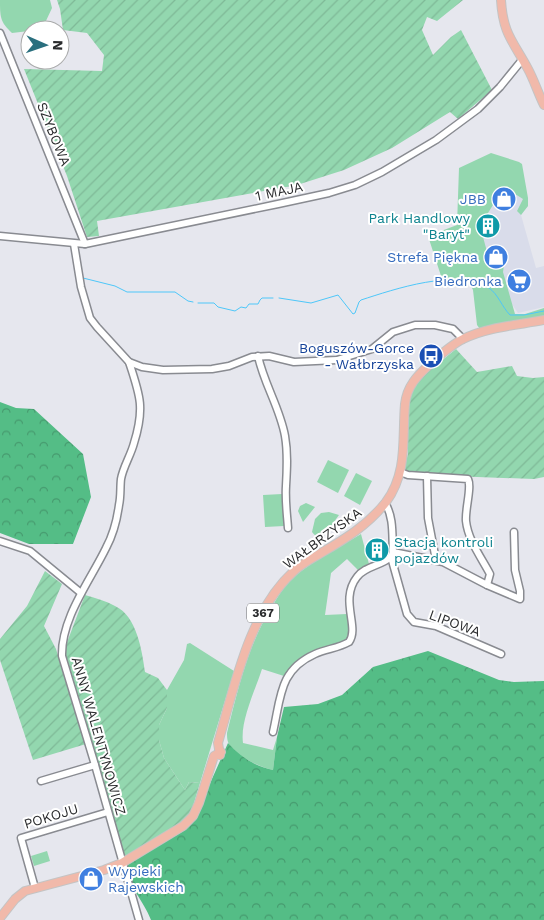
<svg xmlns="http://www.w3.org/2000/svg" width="544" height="920" font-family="'Work Sans',sans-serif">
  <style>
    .built { fill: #d9dcea }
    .grass { fill: #93d7af }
    .forest { fill: url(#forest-crowns) }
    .garden { fill: url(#garden-furrows) }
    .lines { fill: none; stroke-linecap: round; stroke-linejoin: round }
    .stream { stroke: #4ec7f9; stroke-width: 1 }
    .minor-casing { stroke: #898b91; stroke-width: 9 }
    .major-casing { stroke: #c4c4c4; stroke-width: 10 }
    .minor { stroke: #fff; stroke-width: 6 }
    .major { stroke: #f1b9aa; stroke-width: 8 }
    .labels { text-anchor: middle; stroke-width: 4; stroke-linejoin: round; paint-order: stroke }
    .shield { fill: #fff; stroke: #6b6b6d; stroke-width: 1 }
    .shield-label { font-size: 12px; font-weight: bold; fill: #2b2c2e }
    .street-label { font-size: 14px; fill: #2b2c2e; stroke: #fff }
    .shop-label { font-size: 14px; fill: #366cbe; stroke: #fff; text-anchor: end }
    .culture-label { font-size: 14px; fill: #0d838f; stroke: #fff; text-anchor: end }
    .transit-label { font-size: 14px; fill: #164399; stroke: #fff; text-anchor: end }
  </style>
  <defs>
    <pattern id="forest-crowns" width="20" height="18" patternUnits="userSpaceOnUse" patternTransform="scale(1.25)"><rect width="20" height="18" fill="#54bd86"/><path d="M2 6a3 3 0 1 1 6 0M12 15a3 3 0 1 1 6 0" fill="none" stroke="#469a6e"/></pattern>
    <pattern id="garden-furrows" width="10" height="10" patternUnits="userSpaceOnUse" patternTransform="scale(1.25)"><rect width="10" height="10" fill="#93d7af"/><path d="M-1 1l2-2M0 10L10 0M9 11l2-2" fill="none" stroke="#7fb997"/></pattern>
  </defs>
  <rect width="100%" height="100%" fill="#e6e7ee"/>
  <polygon class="built" points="503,183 528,198 528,206 521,215 536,268 544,266 544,307 518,313 489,271 478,226"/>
  <g class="grass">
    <path d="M 0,0 L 50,0 L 52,8 L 45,23 L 29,31 L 12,33 C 0,22 0,17 0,0 Z"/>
    <polygon points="491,153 519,162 522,164 528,198 528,206 521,215 517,211 523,199 504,187 480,226 489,259 487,261 491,269 504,265 503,272 515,314 525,314 544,308 544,317 480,329 477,325 473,290 467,278 442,279 428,236 457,225 459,168"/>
    <polygon points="328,460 349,470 338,493 317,482"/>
    <polygon points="356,473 372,481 360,505 344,496"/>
    <polygon points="282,494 284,526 265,527 263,495"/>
    <polygon points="306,503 315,507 303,522 298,511 300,506"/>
    <polygon points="329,512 339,515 320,541 312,532 315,519 321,513"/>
    <path d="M 361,534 L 369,564 L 359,571 L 347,559 L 331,573 L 325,615 L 347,614 L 350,634 L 348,640 C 320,650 304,653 284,676 L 262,669 C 255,691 240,721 243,743 L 273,750 L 277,737 L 273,770 C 260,767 232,755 228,742 C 227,739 227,736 227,733 C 238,689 248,644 273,605 C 277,598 281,591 286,585 C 304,565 337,548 361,534 Z"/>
    <polygon points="190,643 234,671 200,783 189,782 185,790 164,758 159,740 159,725 167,708 167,690 184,660 187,644"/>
    <polygon points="47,851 50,861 34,866 31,856"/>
  </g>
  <g class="forest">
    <polygon points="0,402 16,408 34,409 83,454 91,497 73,544 29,544 0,533"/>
    <path d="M 428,651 L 499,680 L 514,682 L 544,681 L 544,920 L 151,920 C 144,901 128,887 126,865 L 185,830 L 195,817 L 228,743 C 240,757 255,766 273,770 L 277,737 L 284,707 L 318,704 L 342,695 L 373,667 Z"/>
  </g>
  <g class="garden">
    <polygon points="57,0 463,0 437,21 427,17 422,30 433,55 451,37 461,30 492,90 458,119 450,112 392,148 344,170 297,185 97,221 99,236 87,237 67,176 24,69 102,71 104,55 87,33 63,30 60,9"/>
    <polygon points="456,349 477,372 512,366 517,376 533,378 544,377 544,477 534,479 451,476 406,472 404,469 408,454 408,411 411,392 420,378"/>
    <polygon points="45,571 62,584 44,626 56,649 86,744 33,760 0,660 0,639 27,606"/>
    <path d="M 85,595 C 95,598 106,601 115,606 C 137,616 142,651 145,672 L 158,678 L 167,690 L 167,708 L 159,725 L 159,740 L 164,758 L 185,790 L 189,782 L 200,783 L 191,813 L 180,823 L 127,856 L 124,856 L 65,656 L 66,645 Z"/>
  </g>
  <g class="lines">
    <g class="stream">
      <polyline points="83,278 115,286 127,292 175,292 188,301 193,302"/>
      <path d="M 279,298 L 311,303 L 338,295 L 353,314 L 355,313 L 359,302 L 361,300 C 395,289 456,268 489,288 C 498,294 502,307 510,315 L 524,315 L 544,311"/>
      <polyline points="198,303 214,303 218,307 235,311 241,307 246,308 249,304 258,304 260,300 262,298 273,298"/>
    </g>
    <defs>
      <g id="minor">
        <polyline points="0,33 85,244"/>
        <polyline points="0,236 85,244 278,204 329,193 355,185 382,172 436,140 478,109 500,87 522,60"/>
        <polyline points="74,244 81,287 90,318 97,327 129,362 142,367 163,370 212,369 229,366 252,357 269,356 294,362 337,360 372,349 393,332 415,325 435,325 453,329 463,339"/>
        <path d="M 258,356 C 264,384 280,408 285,436 C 288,453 287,469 286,486 C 285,500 287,514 288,528"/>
        <path d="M 129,362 C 140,395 145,408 134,443 C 131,455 123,467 121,479 C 120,487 121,496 119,505 C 117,520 113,535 106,548 C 90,581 61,618 62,656 L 95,765 L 139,920"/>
        <path d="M 400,472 L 408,475 L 468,479 C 472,487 465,509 466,521 C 468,540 481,557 490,574 L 487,585"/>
        <polyline points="427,476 428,518 435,555 434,559"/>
        <path d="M 385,503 C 394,517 392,536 393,552 L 391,557 L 407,614 L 414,622 L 436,626 L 501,654"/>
        <polyline points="0,541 30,551 81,593"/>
        <polyline points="393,552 443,562 487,585 520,599 520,591 515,570 514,532"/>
        <path d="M 273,732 C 281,697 279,670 315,654 C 326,649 339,648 349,642 C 360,627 339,600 357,577 C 365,566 381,566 391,557"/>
        <polyline points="41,781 95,765"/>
        <polyline points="35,888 21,838 108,812"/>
      </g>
      <g id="major">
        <path d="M 501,0 C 503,34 513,41 528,69 C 534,80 538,93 544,105"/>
        <path d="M 220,755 L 218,743 C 234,688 249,612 293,572 C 301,564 311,559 321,553 C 345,539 368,525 386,502 C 408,472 402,439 405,404 C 407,386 417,376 430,364 C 440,355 451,345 463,339 C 487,327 518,325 544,320"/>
        <polyline points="0,918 15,899 25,891 104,870 122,863 183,826 193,816 199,803 214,756 221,752"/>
      </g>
    </defs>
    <use href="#minor" class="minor-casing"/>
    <use href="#major" class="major-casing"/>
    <use href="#minor" class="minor"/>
    <use href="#major" class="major"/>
  </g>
  <defs>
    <symbol id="shop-disc" viewBox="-11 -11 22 22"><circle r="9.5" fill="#3f7fe0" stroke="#fff"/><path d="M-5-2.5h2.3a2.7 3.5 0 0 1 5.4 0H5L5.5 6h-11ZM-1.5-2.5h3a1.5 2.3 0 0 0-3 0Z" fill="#fff"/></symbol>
    <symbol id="building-disc" viewBox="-11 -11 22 22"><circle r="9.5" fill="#0f9aa8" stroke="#fff"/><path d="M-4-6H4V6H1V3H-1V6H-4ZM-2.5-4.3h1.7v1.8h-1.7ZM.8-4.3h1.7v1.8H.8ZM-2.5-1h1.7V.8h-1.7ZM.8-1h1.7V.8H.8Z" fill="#fff"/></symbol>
    <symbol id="supermarket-disc" viewBox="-11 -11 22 22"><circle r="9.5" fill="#3f7fe0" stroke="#fff"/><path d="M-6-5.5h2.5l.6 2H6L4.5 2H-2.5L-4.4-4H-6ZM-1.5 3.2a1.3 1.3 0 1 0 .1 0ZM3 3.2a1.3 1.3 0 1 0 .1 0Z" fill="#fff"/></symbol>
    <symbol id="bus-disc" viewBox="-11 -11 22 22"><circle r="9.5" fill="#1a4fb4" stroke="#fff"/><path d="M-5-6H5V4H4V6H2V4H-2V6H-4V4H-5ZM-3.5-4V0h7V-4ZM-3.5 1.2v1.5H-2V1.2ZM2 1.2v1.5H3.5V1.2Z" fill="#fff"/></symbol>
  </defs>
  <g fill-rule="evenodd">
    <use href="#shop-disc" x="490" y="185" width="28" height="28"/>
    <use href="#building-disc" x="474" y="212" width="28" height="28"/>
    <use href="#shop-disc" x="482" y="243" width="28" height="28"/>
    <use href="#supermarket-disc" x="505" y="267" width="28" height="28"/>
    <use href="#bus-disc" x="417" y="342" width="28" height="28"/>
    <use href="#building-disc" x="363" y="536" width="28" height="28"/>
    <use href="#shop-disc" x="77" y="865" width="28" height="28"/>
  </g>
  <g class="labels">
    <rect class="shield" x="247" y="603.5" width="32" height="19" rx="4"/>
    <g class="shield-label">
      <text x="263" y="617">367</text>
    </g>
    <g class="street-label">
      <text transform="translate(54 134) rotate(68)" y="5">SZYBOWA</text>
      <text transform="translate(279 191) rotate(-12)" y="5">1 MAJA</text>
      <text transform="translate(322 538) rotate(-36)" y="5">WAŁBRZYSKA</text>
      <text transform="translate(455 623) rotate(20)" y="5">LIPOWA</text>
      <text transform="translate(99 736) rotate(74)" y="5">ANNY WALENTYNOWICZ</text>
      <text transform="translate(51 816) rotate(-17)" y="5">POKOJU</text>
    </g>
    <g class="shop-label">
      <text x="486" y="204">JBB</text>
      <text x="478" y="262">Strefa Piękna</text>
      <text x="502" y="286">Biedronka</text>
      <text x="108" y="876" text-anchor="start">Wypieki<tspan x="108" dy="16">Rajewskich</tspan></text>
    </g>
    <g class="culture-label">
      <text x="470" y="223">Park Handlowy<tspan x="470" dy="16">"Baryt"</tspan></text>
      <text x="394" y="547" text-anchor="start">Stacja kontroli<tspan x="394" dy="16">pojazdów</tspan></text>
    </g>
    <g class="transit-label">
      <text x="414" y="353">Boguszów-Gorce<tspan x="414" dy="16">- Wałbrzyska</tspan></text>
    </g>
  </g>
  <g transform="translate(45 45) rotate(92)"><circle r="24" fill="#ffffff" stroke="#aaabab"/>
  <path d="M0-4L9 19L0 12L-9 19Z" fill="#2a6f7e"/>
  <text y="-8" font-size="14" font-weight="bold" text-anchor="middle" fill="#2b2c2e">N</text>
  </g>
</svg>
